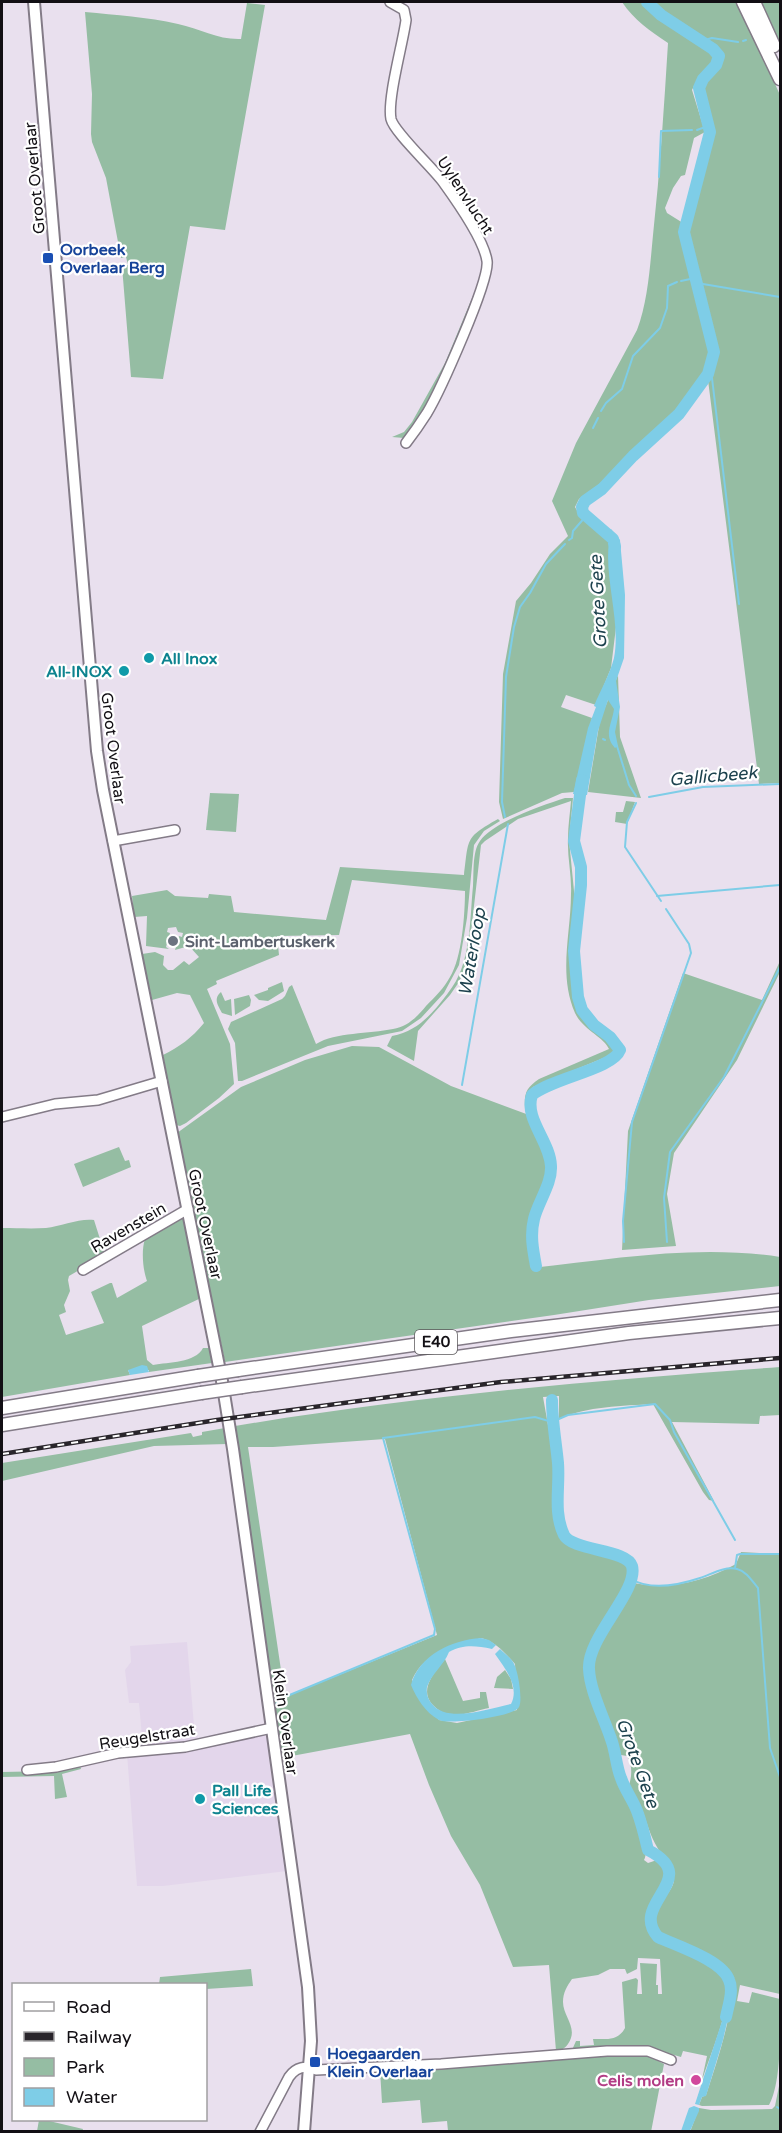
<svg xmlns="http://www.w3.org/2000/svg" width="782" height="2133" font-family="'Varela Round',sans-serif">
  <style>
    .built { fill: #e3d6eb }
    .green { fill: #95bda3; fill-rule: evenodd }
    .water { fill: #7ecde7 }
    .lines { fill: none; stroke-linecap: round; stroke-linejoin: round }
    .stream { stroke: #7ecde7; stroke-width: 2 }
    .river { stroke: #7ecde7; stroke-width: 12 }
    .minor-casing { stroke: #837b87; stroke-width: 12 }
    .major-casing { stroke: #837b87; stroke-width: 14 }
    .highway-casing { stroke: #837b87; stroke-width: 15 }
    .minor { stroke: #fff; stroke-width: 9 }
    .major { stroke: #fff; stroke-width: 10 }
    .highway { stroke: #fff; stroke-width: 12 }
    .rail-casing { stroke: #29252b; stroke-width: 4.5 }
    .rail { stroke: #fff; stroke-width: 2; stroke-dasharray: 7; stroke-linecap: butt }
    .highway-bridge-casing { stroke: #837b87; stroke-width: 15; stroke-linecap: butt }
    .highway-bridge { stroke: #fff; stroke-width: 12 }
    .transit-dot { fill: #1a4fb4; stroke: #fff; stroke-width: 2 }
    .culture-dot { fill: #0f9aa8; stroke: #fff; stroke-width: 2 }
    .worship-dot { fill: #6b7280; stroke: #fff; stroke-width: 2 }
    .hotel-dot { fill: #d1479c; stroke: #fff; stroke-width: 2 }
    .labels { text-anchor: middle; stroke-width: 4.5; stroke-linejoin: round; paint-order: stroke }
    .shield { fill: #fff; stroke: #59575a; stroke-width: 1.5 }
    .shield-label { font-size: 15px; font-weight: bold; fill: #120f14 }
    .street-label { font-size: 16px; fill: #120f14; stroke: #fff }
    .transit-label { font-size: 16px; font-weight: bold; fill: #164399; stroke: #fff; text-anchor: start }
    .culture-label { font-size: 16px; font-weight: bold; fill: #0d838f; stroke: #fff; text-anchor: start }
    .worship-label { font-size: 16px; font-weight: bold; fill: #5b616d; stroke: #fff; text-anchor: start }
    .hotel-label { font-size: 16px; font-weight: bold; fill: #b23c85; stroke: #fff; text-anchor: end }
    .water-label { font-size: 18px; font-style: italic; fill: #1d424e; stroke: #fff }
  </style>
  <rect width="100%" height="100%" fill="#e9e0ee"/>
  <g class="built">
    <polygon points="187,1642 194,1726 199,1741 143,1748 139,1703 129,1703 125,1670 131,1662 130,1646"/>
    <polygon points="264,1735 268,1738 287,1871 163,1886 137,1886 127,1754"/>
  </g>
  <g class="green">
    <path d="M 622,2 L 642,2 L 658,18 L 711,52 L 715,57 C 710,70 697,77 692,90 L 705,132 L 694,138 L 685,175 L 681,176 L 673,188 L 665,208 L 667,213 L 683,223 L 679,233 L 708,346 L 708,363 L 691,393 L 678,408 L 616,472 L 579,499 L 575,507 L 579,514 L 611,541 L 616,627 L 611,668 L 596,705 L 566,695 L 561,707 L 592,718 L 574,792 L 562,793 L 503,819 L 499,802 L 503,674 L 516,601 L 531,583 L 550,554 L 568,536 L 552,501 L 576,443 L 637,330 C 648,301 650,266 653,235 C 660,171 664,107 668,43 C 650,31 634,20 622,2 Z"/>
    <path d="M 652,2 L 738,2 L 780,95 L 780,783 L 759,784 L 708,380 L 717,351 L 687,234 L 709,156 L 714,130 L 702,91 C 706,78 720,70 724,56 L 721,50 L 662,11 Z"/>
    <polygon points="758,2 780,2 780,51"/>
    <path d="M 247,3 L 265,5 L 225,230 L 190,226 L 163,379 L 131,377 L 122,266 L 128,265 L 126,257 L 121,258 L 106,178 L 92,142 L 91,134 L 92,94 L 85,12 C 116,15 147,17 178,24 C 200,29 219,40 241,39 Z"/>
    <polygon points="486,273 426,411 404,438 392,437 404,432 412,422 445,363 482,274"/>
    <polygon points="618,675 620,737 641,798 588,792 600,720"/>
    <polygon points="210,793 239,794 236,832 206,830"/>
    <path d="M 565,798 L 573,798 L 569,840 L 574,891 L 574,920 L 570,959 L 574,988 L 579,1012 L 614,1048 L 614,1052 L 606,1057 L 533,1087 L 529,1093 L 527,1108 L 525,1109 C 524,1093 526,1088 539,1079 L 609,1049 C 604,1037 583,1030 575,1013 C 558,974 571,933 571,894 C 572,875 567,857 568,838 C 568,826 570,813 571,801 L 518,819 L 485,841 L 481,845 L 471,932 L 464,971 L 459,982 L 450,995 L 418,1031 L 414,1061 L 387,1046 L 392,1036 C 412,1032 424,1022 437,1007 C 444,998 451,990 456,981 C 471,954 470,916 473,886 C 474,873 472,852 480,841 C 493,822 543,805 565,798 Z"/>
    <polygon points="626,801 635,802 627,824 615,822 616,812 623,812"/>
    <path d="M 498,819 L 500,821 L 484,831 L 474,845 L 467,918 L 459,965 L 444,993 L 421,1018 L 402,1031 L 328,1046 L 242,1081 L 238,1081 L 235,1043 L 228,1029 L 231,1022 L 282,999 L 285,996 L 289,987 L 292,985 L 316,1044 C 336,1032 369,1034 393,1029 C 407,1027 417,1017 426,1006 C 435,997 444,988 450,977 C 462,958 465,914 465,891 L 352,880 L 339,935 L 277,936 L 279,955 L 216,981 L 217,984 L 207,989 L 230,1044 L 234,1084 L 219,1098 L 186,1123 L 180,1126 L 176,1125 L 163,1055 C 179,1047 192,1038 204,1023 L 190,995 L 177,993 L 152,1000 L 142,954 L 155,952 L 164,956 L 163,965 L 168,970 L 173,970 L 184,961 L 189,965 L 199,957 L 189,946 L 175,950 L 179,936 L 182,937 L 183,933 L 178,932 L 176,927 L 168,928 L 167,932 L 170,933 L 166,947 L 169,949 L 146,946 L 147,916 L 134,917 L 132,896 L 167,890 L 175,896 L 208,898 L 209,894 L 231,896 L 234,912 L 326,920 L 340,867 L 464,875 C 469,839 464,838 498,819 Z"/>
    <polygon points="780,961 780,972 737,1060 674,1153 667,1194 676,1246 622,1250 628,1131 683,973 762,1000"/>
    <polygon points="282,982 284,991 268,1001 259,1000 254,995 268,990 268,988"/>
    <path d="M 221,992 L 225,1001 L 231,999 L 232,1016 L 222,1013 C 218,1005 213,999 221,992 Z"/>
    <polygon points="249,995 251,1000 250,1006 235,1015 234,999"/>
    <path d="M 352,1046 L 379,1047 L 451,1086 L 529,1115 L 546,1155 L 548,1168 L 529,1221 L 528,1236 L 531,1268 C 614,1259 697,1244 780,1257 L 780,1286 L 649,1300 L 554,1315 L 225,1362 L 177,1133 L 241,1087 L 305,1060 Z"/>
    <polygon points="119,1147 125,1161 129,1160 131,1167 83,1187 74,1164"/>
    <path d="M 183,1214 L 201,1298 L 142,1326 L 147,1360 L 153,1365 C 169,1362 195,1363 203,1348 L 210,1348 L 212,1363 L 149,1372 L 149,1370 L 128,1370 L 130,1375 L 2,1397 L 2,1228 C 16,1228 31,1229 46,1228 C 61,1226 80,1218 94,1220 L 105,1255 L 69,1276 L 68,1280 L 70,1291 L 64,1305 L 66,1312 L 59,1315 L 66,1335 L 104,1323 L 91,1292 L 110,1283 L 112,1283 L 117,1298 L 147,1281 C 143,1270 141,1251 145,1239 Z"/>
    <path d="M 780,1367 L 780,1415 L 760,1416 L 759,1424 L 672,1422 L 714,1501 L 709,1500 L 703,1492 L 653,1404 C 623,1406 587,1406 559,1419 L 559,1396 L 543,1397 L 556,1470 L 553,1504 L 561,1533 L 564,1539 L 573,1548 L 596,1551 L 623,1562 L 627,1565 L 629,1571 L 636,1572 L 633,1583 C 669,1590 704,1582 736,1564 L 741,1552 L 780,1554 L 780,1994 L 740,1985 L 737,2001 L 749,2003 L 752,1992 L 780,1999 C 780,2027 782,2082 769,2105 L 702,2106 L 699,2105 L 702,2097 L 706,2095 C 718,2059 730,2022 734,1984 L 719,1962 L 658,1934 C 640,1909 672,1899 674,1880 C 675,1867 663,1858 657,1847 C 651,1837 647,1824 643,1812 C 639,1804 633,1796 628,1788 C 632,1778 633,1765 627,1756 L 621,1755 L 599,1698 L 593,1699 C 597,1714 604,1728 609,1743 C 614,1756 613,1770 618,1783 C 626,1800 653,1843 644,1860 L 648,1863 L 657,1860 L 665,1871 L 667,1880 C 661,1891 648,1902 647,1916 C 642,1954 715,1950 727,1982 C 734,2001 707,2062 701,2084 L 707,2056 L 683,2051 L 681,2057 L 657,2050 L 572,2050 L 576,2041 L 580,2041 L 580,2046 L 594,2045 L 593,2039 C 607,2039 618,2041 625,2028 L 622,1982 L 636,1978 L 638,1980 L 637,1994 L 642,1994 L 640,1963 L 657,1964 L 656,1985 L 658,1985 L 658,1994 L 662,1994 L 660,1959 L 638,1958 L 637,1969 L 627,1974 L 625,1969 L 610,1969 L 598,1975 L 572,1979 C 567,1986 563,1993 563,2002 C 563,2017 579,2028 568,2044 C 565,2048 562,2050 556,2051 L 549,1965 L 513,1967 L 480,1885 L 451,1836 L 429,1785 L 410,1734 L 281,1758 L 235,1426 C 415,1396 598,1380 780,1367 ZM 385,1439 L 437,1635 L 285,1697 L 248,1447 L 273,1447 ZM 481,1638 C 495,1641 505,1653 515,1664 L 517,1710 L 457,1723 L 439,1720 L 412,1680 C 426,1650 452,1648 481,1638 Z"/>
    <polygon points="225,1428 227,1444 154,1446 2,1481 2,1463 191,1433 193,1437 202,1435 202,1432"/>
    <path d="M 445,1659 L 463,1701 L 480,1698 L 480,1692 L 486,1692 L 489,1708 C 479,1710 468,1714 457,1715 C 449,1715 441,1713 435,1707 C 417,1691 434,1673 445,1659 Z"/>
    <polygon points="505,1670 511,1679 513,1689 494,1688 497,1677"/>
    <polygon points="80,1765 81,1769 62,1774 67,1797 55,1799 54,1776 2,1777 2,1772 50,1771"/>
    <polygon points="251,1969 253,1986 206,1989 206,1984 159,1984 160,1977"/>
    <polygon points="621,2054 647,2055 664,2064 651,2132 448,2131 447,2121 422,2123 420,2100 382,2103 380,2070"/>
    <polygon points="780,2081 780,2131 690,2132 699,2108 711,2110 772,2109 775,2106"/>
    <polygon points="39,2120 45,2120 83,2129 82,2132 37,2131"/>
  </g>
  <g class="water">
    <path d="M 611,529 L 620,540 L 625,595 L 624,658 L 616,681 L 620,707 L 615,732 L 618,746 L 615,748 C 603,735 612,724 614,709 L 608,700 L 598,731 L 587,795 L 573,794 L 588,728 L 596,707 L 594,706 C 600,691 610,674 614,658 C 621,622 604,578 609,542 L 604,538 Z"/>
    <polygon points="142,1365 147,1366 149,1372 130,1375 128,1370"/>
    <path d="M 481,1638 L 489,1640 L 496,1645 L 492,1649 C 476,1646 464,1644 449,1652 C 444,1665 432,1673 427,1687 C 426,1694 428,1699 432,1704 C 448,1724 490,1708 511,1704 C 520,1687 505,1668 495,1654 L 500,1649 C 504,1653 510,1657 513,1662 C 518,1669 523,1700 519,1707 C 514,1717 450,1725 439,1720 C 425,1712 417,1699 411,1685 C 419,1655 452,1640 481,1638 Z"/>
    <polygon points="732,2001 723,2040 706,2096 702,2097 699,2105 695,2104 722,2021 726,2002"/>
    <polygon points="694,2106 699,2108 699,2111 690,2131 681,2131 689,2108"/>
  </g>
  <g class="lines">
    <g class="stream">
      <polyline points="701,41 712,38 738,42"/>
      <polyline points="743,41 746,40"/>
      <polyline points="697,130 708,126"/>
      <polyline points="659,177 661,131 692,130"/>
      <polyline points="681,281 695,278"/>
      <polyline points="697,283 780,297"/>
      <polyline points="708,374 712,378 739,604"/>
      <polyline points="601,411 606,403 622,389 633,356 660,328 667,308 668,286 677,282"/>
      <polyline points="593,428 598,418"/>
      <polyline points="569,540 572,538 573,531 586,516"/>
      <polyline points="603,739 605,740"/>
      <polyline points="617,746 629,785 636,796"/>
      <polyline points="649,797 703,787 780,784"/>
      <polyline points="636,803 627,822 625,847 661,901"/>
      <polyline points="505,817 502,802 506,677 514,627 520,607 530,593 546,564 565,544"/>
      <polyline points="657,896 780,885"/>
      <polyline points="462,1085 508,824"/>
      <polyline points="624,1242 623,1221 632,1122 691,953 689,944 666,909"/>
      <polyline points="667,1242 664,1198 670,1152 724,1077 780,967"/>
      <polyline points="735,1568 737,1555 740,1554 780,1554"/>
      <path d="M 631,1579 C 651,1591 679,1585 700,1578 C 712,1574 724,1566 737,1569 C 746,1571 752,1581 758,1588 L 770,1748 L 780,1777"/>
      <polyline points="276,1704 280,1699 434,1635 435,1629 383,1438 535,1417 552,1422 568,1415 655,1404 670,1420 674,1432 735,1540"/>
      <polyline points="777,2107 780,2109"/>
    </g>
    <g class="river">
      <polyline points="615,547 613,539 583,513 582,507 585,501 602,489 633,456 679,414 708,374 714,352 684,232 710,132 699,88 703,79 716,65 719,56 713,49 661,15 647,2"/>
      <path d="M 536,1266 C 533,1250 530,1235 534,1219 C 538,1202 552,1184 551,1166 C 550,1141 524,1119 532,1095 C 552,1078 613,1069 620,1050 L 610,1037 L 594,1025 L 582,1010 L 578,997 L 574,951 L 581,885 L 581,867 L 574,841 L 582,780"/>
      <path d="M 552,1400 C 552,1421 556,1442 558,1463 C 560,1487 553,1512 564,1535 C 572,1551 627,1549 632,1566 C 639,1591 587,1637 589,1669 C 590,1691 604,1718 611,1739 C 616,1752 616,1766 621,1778 C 625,1790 633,1800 637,1811 C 642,1824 645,1837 648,1850 C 704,1879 628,1903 658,1937 C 677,1946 722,1960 729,1980 C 734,1991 728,2006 726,2017"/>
    </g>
    <defs>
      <g id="minor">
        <path d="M 390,2 L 404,10 L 406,20 C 403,43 387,99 391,119 C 394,132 432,167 443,182 C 456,200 484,239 487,261 C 490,281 439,393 427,413 C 420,424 413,434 406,443"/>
        <polyline points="113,841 175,830"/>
        <polyline points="2,1117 55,1104 98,1100 162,1081"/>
        <polyline points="83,1270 188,1209"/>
        <polyline points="27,1770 56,1767 118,1753 185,1747 272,1728"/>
        <path d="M 260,2132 L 289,2077 C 296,2067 306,2065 316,2070 L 441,2064 L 607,2051 L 648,2051 L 671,2060"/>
      </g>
      <polyline id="major" points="34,2 97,751 103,790 222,1381 233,1449 308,1987 311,2041 304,2132"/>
      <g id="highway">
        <polyline points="743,2 780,79"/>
        <polyline points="754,2 774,46"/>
        <polyline points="238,1370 511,1331 780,1300"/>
        <polyline points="242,1387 629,1333 780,1318"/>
        <polyline points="2,1408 198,1376"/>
        <polyline points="2,1425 201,1393"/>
      </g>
    </defs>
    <use href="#minor" class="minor-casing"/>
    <use href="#major" class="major-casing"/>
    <use href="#highway" class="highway-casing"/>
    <use href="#minor" class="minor"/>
    <use href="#major" class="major"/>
    <use href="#highway" class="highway"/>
    <defs>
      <polyline id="rail" points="2,1454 217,1420 501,1382 780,1358"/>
    </defs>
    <use href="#rail" class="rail-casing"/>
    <use href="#rail" class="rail"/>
    <defs>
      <g id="highway-bridge">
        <polyline points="198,1376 238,1370"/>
        <polyline points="201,1393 242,1387"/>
      </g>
    </defs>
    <use href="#highway-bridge" class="highway-bridge-casing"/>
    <use href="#highway-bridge" class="highway-bridge"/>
  </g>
  <g class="transit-dot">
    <rect x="42" y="252" width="12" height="12" rx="3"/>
    <rect x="309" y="2056" width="12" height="12" rx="3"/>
  </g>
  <g class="culture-dot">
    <circle cx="149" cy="658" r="6"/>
    <circle cx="124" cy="671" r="6"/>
    <circle cx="200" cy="1799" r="6"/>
  </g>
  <circle class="worship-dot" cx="173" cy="941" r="6"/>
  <circle class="hotel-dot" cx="696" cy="2080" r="6"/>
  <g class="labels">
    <rect class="shield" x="415" y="1330" width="42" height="24" rx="4.5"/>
    <g class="shield-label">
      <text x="436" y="1347">E40</text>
    </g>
    <g class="street-label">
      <text transform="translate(34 178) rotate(-95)" y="6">Groot Overlaar</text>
      <text transform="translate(466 195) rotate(57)" y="6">Uylenvlucht</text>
      <text transform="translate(114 748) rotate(83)" y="6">Groot Overlaar</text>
      <text transform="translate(206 1224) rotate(78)" y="6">Groot Overlaar</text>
      <text transform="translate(128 1227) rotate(-30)" y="6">Ravenstein</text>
      <text transform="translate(286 1722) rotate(82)" y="6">Klein Overlaar</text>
      <text transform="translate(147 1736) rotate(-9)" y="6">Reugelstraat</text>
    </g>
    <g class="transit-label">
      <text x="60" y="255">Oorbeek<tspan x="60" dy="18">Overlaar Berg</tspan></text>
      <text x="327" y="2059">Hoegaarden<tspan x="327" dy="18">Klein Overlaar</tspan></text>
    </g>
    <g class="culture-label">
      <text x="161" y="664">All Inox</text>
      <text x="112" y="677" text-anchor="end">All-INOX</text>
      <text x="212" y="1796">Pall Life<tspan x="212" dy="18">Sciences</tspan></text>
    </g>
    <g class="worship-label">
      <text x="185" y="947">Sint-Lambertuskerk</text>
    </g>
    <g class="hotel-label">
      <text x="684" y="2086">Celis molen</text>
    </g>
    <g class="water-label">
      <text transform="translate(598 602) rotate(-93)" y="6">Grote Gete</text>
      <text transform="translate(713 776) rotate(-5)" y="6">Gallicbeek</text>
      <text transform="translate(472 952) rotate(-80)" y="6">Waterloop</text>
      <text transform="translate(638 1763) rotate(70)" y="6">Grote Gete</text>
    </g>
  </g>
  <rect width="782" height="2133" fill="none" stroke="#120f14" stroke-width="6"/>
  <rect x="12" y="1983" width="195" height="138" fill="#ffffff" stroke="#a09fa1" stroke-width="1.5"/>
  <rect x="24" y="2002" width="30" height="9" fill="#ffffff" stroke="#a09fa1" stroke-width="1.5"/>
  <text x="66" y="2013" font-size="18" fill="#120f14">Road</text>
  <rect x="24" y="2032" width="30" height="9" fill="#29252b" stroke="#a09fa1" stroke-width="1.5"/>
  <text x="66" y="2043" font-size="18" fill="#120f14">Railway</text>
  <rect x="24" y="2058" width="30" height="18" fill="#95bda3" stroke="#a09fa1" stroke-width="1.5"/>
  <text x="66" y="2073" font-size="18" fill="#120f14">Park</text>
  <rect x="24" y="2088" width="30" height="18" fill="#7ecde7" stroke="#a09fa1" stroke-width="1.5"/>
  <text x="66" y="2103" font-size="18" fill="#120f14">Water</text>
</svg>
